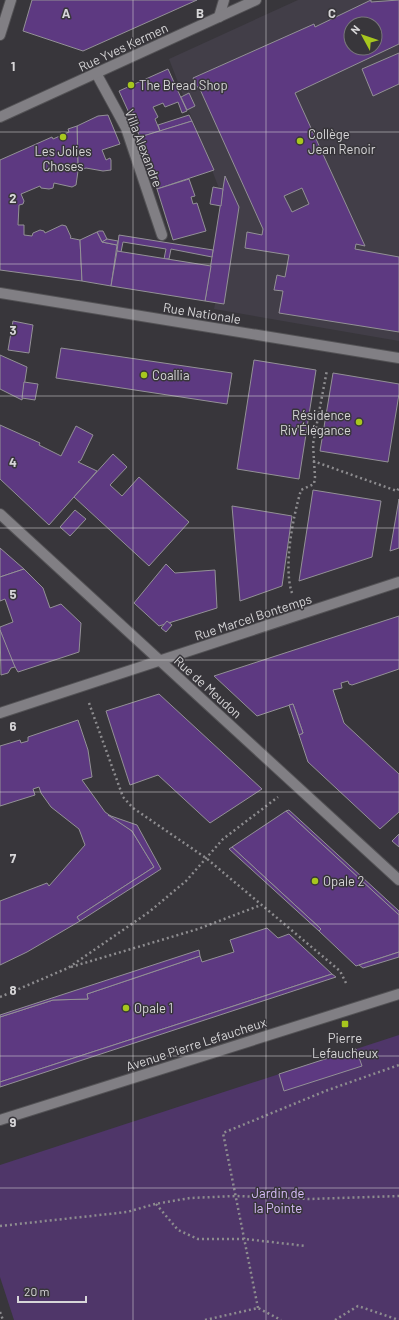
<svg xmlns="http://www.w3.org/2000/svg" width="399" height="1320" font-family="Barlow,sans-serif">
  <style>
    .built { fill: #423e48; fill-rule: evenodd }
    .green { fill: #4f3669 }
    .building { fill: #5d3981; stroke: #939196; fill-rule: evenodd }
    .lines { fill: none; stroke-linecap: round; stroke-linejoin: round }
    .street-casing { stroke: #535255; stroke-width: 12 }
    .path { stroke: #8d8c8f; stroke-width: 2.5; stroke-dasharray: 2 3; stroke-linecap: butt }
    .street { stroke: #817f84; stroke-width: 10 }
    .grid { fill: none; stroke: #d7d6d8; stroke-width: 1; stroke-opacity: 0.55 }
    .poi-dot { fill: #a7c71e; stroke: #38363b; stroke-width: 1.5 }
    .labels { text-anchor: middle; stroke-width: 3; stroke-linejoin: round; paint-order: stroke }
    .street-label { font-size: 13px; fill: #d7d6d8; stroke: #38363b }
    .poi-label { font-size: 13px; fill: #d7d6d8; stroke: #38363b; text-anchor: start }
    .park-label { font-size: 13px; fill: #dabefc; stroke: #38363b }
    .grid-label { font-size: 13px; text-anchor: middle; font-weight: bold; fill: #d7d6d8; stroke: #38363b; stroke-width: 3; stroke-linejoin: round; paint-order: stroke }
  </style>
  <rect width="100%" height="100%" fill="#38363b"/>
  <path class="built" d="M 298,0 L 399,0 L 399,341 L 214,309 L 232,222 L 169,59 ZM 351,24 L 375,24 L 375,48 L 351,48 Z"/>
  <polygon class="green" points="399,1035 399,1320 14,1320 0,1277 0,1165"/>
  <g class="building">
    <polygon points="32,0 197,0 83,51 23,31"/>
    <path d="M 371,0 L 371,2 L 399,0 L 399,44 L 295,93 L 365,246 L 356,244 L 355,249 L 399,257 L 399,332 L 279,313 L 283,291 L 274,290 L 277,275 L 285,277 L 289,255 L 245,248 L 247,232 L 262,235 L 263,229 L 199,87 L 197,87 L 193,78 L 314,24 L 315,27 ZM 351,24 L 375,24 L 375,48 L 351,48 ZM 302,188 L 309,204 L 292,212 L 284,196 Z"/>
    <polygon points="399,53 399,84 373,96 362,69"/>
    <polygon points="168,69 187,111 182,113 178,102 165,107 163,103 153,107 158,117 155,119 160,131 140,137 119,91"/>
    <polygon points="189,93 195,106 187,110 181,97"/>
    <polygon points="108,115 120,144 102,150 106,160 110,158 111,160 111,170 103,171 86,168 78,171 77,126 98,116"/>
    <polygon points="189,115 192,121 160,131 158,125"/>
    <polygon points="192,121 214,170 157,189 140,137"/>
    <polygon points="77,126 78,171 76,185 72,187 54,183 53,188 49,189 41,188 40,186 21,194 24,201 23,204 19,205 18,225 24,225 24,235 32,236 33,233 40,230 44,231 45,233 62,225 66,226 71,237 70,238 80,240 82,281 0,270 0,160 52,137 53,139 69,132 68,129"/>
    <polygon points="225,176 239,207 224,304 205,301"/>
    <polygon points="189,179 195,196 191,197 193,204 197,203 206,231 173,240 157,189"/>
    <polygon points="213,187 223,189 221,206 210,204"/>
    <polygon points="99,231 103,231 107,239 102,242 97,232"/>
    <polygon points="97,232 102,242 117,245 111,286 82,281 80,240"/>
    <polygon points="119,235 213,250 212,257 171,249 169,259 164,259 166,249 123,242 121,252 117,251"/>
    <polygon points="107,239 118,241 117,245 102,242"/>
    <polygon points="117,251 211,266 205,301 111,286"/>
    <polygon points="13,321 33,325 29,353 8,350"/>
    <polygon points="61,348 232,373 227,404 56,378"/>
    <polygon points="0,355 27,367 22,400 0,389"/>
    <polygon points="254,360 316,370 299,479 237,469"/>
    <polygon points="333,373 399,384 399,394 388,462 320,451"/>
    <polygon points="24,382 38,384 35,400 22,398"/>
    <polygon points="0,425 40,443 39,445 61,456 76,426 93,435 81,460 78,462 97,471 49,525 0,479"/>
    <polygon points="113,454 127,467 110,485 122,496 139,477 189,522 149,566 74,497"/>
    <polygon points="313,490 381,501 372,557 299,581"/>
    <polygon points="399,499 399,548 390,551"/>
    <polygon points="232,506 292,516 282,586 240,601"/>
    <polygon points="75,510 86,519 70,536 60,527"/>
    <polygon points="0,548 24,569 0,577"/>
    <polygon points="166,564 175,573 215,570 217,608 159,626 134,603"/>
    <polygon points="24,569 43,588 50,608 61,604 81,623 79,652 18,672 11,660 0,630 0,627 13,622 5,599 0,601 0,577"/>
    <polygon points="399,616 399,669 352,685 349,684 348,681 341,683 342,688 333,690 344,723 399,774 399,812 380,829 308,762 299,735 303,733 293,704 257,716 214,676"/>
    <polygon points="167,621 172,625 166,632 161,628"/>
    <polygon points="0,630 15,667 11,668 8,673 1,675"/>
    <polygon points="159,694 262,789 210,823 158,775 130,785 106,711"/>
    <polygon points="293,704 303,733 299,735 289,705"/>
    <polygon points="78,720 88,750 92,777 82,780 105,812 132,831 154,867 77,917 80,921 27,952 0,965 0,901 47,883 49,886 85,845 79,829 51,807 41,793 39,787 33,789 35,795 0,806 0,746 20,740 21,743 28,741 28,737"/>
    <polygon points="289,810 399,911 399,915 286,811"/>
    <polygon points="286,811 399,915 399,952 356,966 319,931 321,929 232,847"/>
    <polygon points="108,815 137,825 161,869 80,921 77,917 154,867 132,831"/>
    <polygon points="399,834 399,847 392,841"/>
    <polygon points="232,847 321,929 319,931 229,849"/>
    <polygon points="267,928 278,938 289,934 332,974 0,1082 0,1017 53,1000 88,999 87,994 200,956 202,962 234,952 230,940"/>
    <polygon points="199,950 200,956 87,994 88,999 53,1000 0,1017 0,1015"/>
    <polygon points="399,952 399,957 363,968 359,965"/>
    <polygon points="332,974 336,977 0,1087 0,1082"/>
    <polygon points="356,1049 362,1066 284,1091 279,1074"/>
  </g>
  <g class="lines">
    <defs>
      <g id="street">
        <polyline points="219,17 224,0"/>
        <polyline points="0,35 11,0"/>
        <polyline points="96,73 126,128 162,235"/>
        <polyline points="0,117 256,0"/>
        <polyline points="0,293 399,358"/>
        <polyline points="0,514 399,880"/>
        <polyline points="0,713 399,582"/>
        <polyline points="0,1120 399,994"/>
      </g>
    </defs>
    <use href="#street" class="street-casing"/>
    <g class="path">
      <polyline points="313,461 397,491 399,488"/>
      <path d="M 292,593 C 283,567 293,517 301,490 L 314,484 L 315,477 L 313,444 L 327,370"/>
      <polyline points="89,703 123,797 133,808 206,858 340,971 346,983"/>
      <polyline points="71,967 198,929 261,905"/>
      <polyline points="0,997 68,968 149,912 186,881 223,839 278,797"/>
      <polyline points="156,1204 178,1230 198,1239 245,1239 306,1246"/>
      <polyline points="0,1226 127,1212 155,1204 190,1198 236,1196 309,1199 399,1196"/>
      <polyline points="258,1308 223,1133 328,1090 399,1065"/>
      <polyline points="0,1312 3,1320"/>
      <polyline points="205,1320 258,1308 281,1320"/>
      <polyline points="335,1320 358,1306 396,1319 399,1319"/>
    </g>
    <use href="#street" class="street"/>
  </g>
  <path class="grid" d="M 133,0 L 133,1320M 266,0 L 266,1320M 0,132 L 399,132M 0,264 L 399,264M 0,396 L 399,396M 0,528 L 399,528M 0,660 L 399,660M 0,792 L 399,792M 0,924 L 399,924M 0,1056 L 399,1056M 0,1188 L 399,1188"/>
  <g class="poi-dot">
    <circle cx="131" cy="85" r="4"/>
    <circle cx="63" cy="137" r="4"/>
    <circle cx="300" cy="141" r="4"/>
    <circle cx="144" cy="375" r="4"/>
    <circle cx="359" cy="422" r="4"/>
    <circle cx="315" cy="881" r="4"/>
    <circle cx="126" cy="1008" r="4"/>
    <rect x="341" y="1020" width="8" height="8" rx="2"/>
  </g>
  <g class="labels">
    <g class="street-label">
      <text transform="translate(123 47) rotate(-25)" y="5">Rue Yves Kermen</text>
      <text transform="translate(144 148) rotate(69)" y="5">Villa Alexandre</text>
      <text transform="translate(202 313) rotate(9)" y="5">Rue Nationale</text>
      <text transform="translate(253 617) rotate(-18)" y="5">Rue Marcel Bontemps</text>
      <text transform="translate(208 687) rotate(42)" y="5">Rue de Meudon</text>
      <text transform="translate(196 1044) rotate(-18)" y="5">Avenue Pierre Lefaucheux</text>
    </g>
    <g class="poi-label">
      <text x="139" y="90">The Bread Shop</text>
      <text x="308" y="139">Collège<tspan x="308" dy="15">Jean Renoir</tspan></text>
      <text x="63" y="156" text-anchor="middle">Les Jolies<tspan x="63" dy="15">Choses</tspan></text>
      <text x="152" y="380">Coallia</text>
      <text x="351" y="420" text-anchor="end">Résidence<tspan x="351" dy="15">Riv'Élégance</tspan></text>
      <text x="323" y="886">Opale 2</text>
      <text x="134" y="1013">Opale 1</text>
      <text x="345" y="1043" text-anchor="middle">Pierre<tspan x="345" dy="15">Lefaucheux</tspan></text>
    </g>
    <g class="park-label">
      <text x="278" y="1198">Jardin de<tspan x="278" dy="15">la Pointe</tspan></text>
    </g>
  </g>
  <g class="grid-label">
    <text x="66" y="18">A</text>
    <text x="200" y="18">B</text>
    <text x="332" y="18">C</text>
    <text x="13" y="71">1</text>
    <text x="13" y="203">2</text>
    <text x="13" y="335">3</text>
    <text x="13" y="467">4</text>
    <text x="13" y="599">5</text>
    <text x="13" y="731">6</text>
    <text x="13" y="863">7</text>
    <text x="13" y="995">8</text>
    <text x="13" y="1127">9</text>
  </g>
  <g transform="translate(363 36) rotate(310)"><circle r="19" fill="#38363b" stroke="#78767a"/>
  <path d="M0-3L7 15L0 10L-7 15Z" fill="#a7c71e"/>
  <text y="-6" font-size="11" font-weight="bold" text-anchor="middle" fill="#d7d6d8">N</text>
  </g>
  <path d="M18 1296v6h68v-6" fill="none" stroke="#d7d6d8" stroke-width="2"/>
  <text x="24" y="1296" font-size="12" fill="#d7d6d8" stroke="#38363b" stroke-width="3" paint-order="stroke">20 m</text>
</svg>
